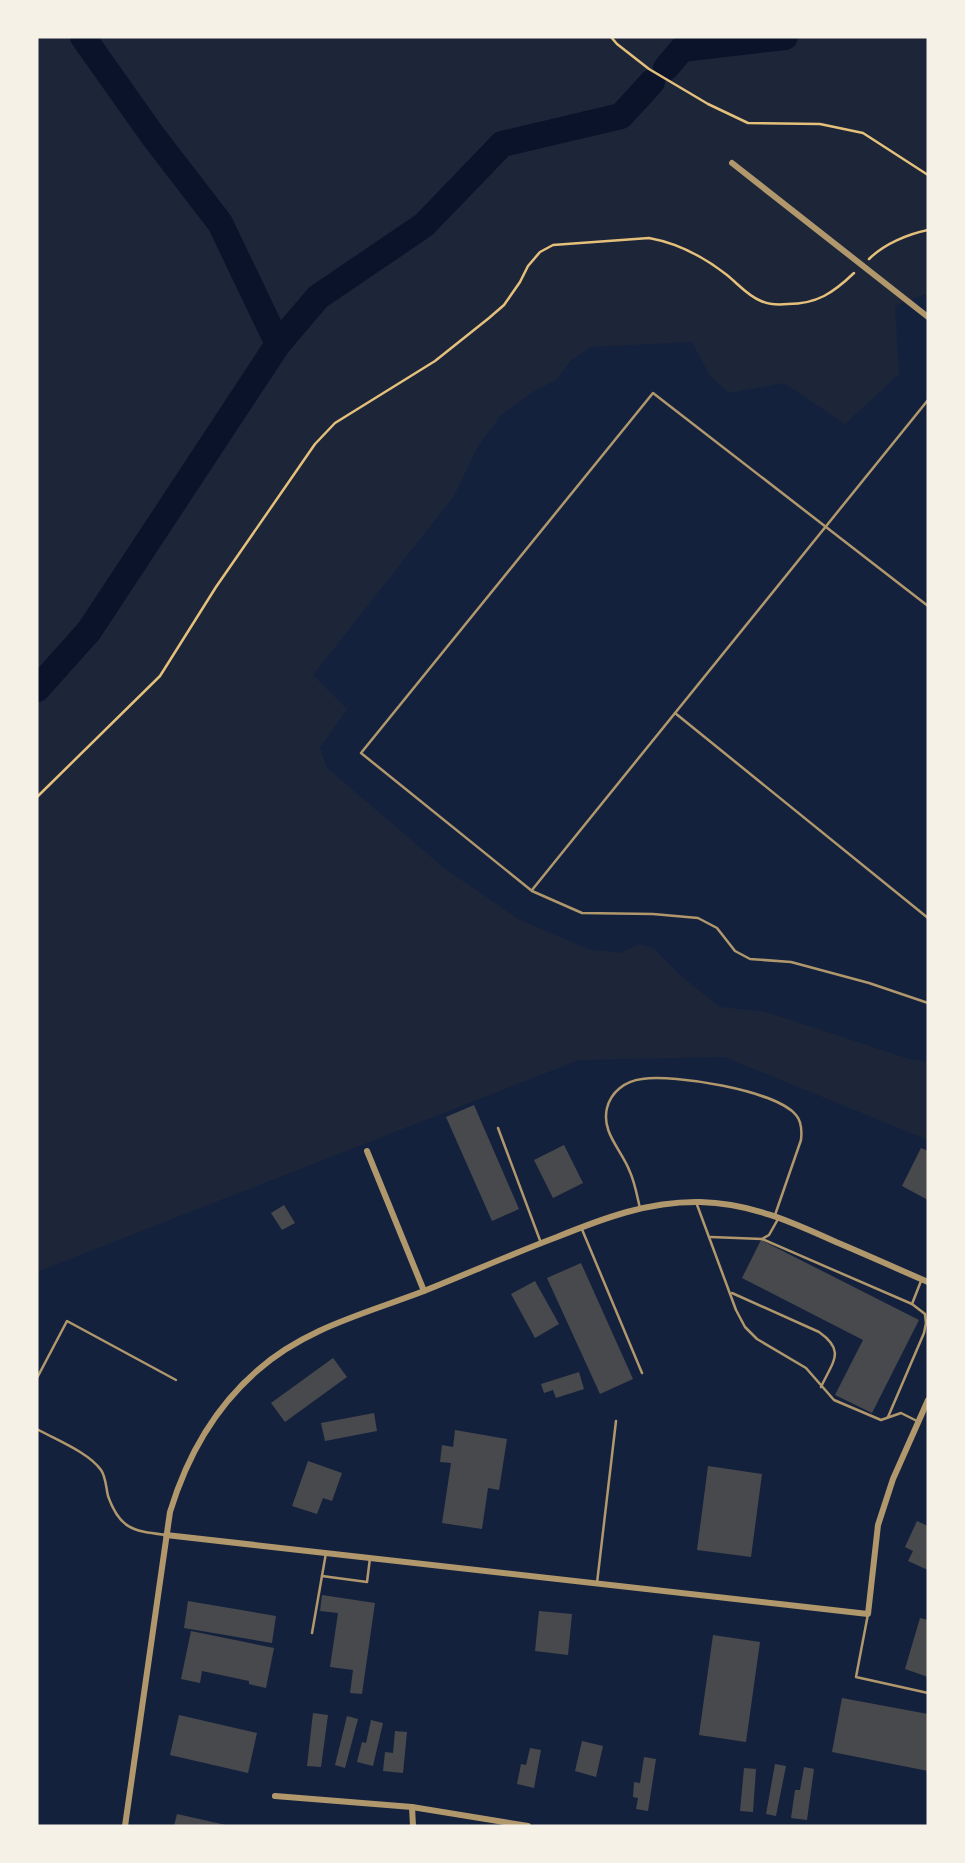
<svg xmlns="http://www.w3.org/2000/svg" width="965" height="1863" font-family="'Golos Text',sans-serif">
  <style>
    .green { fill: #1d2539 }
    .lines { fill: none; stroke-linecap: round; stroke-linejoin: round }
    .river { stroke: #0b132b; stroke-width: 26 }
    .building { fill: #48494c }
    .path { stroke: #e5c07b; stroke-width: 2.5 }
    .service { stroke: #b1986c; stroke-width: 2.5 }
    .minor { stroke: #b1986c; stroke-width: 6 }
  </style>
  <rect width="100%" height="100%" fill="#14213d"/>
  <polygon class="green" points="37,37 928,37 928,293 895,306 899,374 845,424 784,383 729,393 710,376 692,342 591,347 571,360 556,380 531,393 502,414 478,446 454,496 313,675 347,709 320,748 327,768 444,868 520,920 588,949 620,953 640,944 654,949 681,976 720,1007 766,1012 909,1059 928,1062 928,1140 725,1057 579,1060 39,1271 37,1277"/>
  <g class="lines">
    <g class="river">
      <polyline points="83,37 153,136 220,223 278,344"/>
      <polyline points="666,68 682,49 785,37"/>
      <polyline points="37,689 89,631 278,344 318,297 424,225 502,144 621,116 652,82"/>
    </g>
  </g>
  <g class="building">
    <polygon points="474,1105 519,1209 492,1221 446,1117"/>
    <polygon points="564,1145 583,1183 553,1198 534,1160"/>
    <polygon points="921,1148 928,1151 928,1200 902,1186"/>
    <polygon points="284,1205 295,1223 282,1230 271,1213"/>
    <polygon points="761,1240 919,1320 872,1413 835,1395 863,1340 742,1278"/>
    <polygon points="581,1263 633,1379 600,1394 547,1278"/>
    <polygon points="535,1281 559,1324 535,1338 511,1294"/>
    <polygon points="333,1358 347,1377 285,1422 271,1403"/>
    <polygon points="579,1372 584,1389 556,1398 553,1390 544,1393 541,1384"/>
    <polygon points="374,1413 377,1431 325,1441 321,1423"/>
    <polygon points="455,1430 507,1439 499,1490 488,1488 482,1529 442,1523 451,1463 440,1462 442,1445 453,1447"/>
    <polygon points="308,1461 342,1473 332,1501 323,1498 317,1514 292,1506"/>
    <polygon points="708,1466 762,1474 751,1557 697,1550"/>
    <polygon points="917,1521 928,1526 928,1570 908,1561 913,1551 905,1547"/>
    <polygon points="322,1595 375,1603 362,1694 350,1693 353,1670 330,1667 338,1613 320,1611"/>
    <polygon points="188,1601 276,1616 272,1643 184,1628"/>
    <polygon points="539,1611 572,1614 568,1655 535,1651"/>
    <polygon points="920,1618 928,1620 928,1677 905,1669"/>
    <polygon points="191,1631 274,1648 266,1688 249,1684 249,1681 202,1671 200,1683 181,1679"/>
    <polygon points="713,1635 760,1642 746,1742 699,1735"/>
    <polygon points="842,1698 928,1714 928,1771 832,1752"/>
    <polygon points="313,1713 328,1715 321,1767 307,1766"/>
    <polygon points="179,1715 257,1733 248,1773 170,1755"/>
    <polygon points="347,1716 358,1719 345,1768 335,1765"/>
    <polygon points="371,1720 383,1723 373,1766 357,1762 362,1742 366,1743"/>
    <polygon points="395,1731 407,1732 403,1773 383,1771 385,1752 393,1753"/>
    <polygon points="582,1741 603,1746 596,1777 575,1771"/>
    <polygon points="530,1748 541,1750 534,1788 517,1784 521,1764 526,1765"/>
    <polygon points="644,1757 656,1759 648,1811 636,1809 638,1798 633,1797 634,1782 640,1783"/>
    <polygon points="775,1764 786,1766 776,1816 766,1814"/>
    <polygon points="804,1767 814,1769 807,1820 791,1818 795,1790 800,1790"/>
    <polygon points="744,1768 756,1769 753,1812 740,1811"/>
    <polygon points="177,1814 226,1825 226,1826 174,1826"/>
  </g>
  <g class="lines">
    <g class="path">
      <polyline points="611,37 617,44 649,69 708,104 748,123 820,124 863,133 928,175"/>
      <path d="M 869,259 C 884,244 908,234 928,230"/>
      <path d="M 37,797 L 160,676 L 216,587 L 315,444 L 335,423 L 435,361 L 489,318 L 504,305 L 520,282 L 528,266 L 540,252 L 553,245 L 649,238 C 677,243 704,257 727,275 C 738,284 748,296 761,301 C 770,305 779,305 788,304 C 817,304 833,293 854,273"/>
    </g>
    <g class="service">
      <polyline points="928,606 653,393 361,753 532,891 582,913 653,914 698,918 717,928 735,951 750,959 791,962 869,983 928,1003"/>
      <polyline points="675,713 928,918"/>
      <polyline points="532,890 928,400"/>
      <polyline points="498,1128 541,1243"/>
      <polyline points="696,1202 736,1310 745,1327 757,1339 806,1368 834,1400 881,1420 901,1413 919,1422"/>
      <path d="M 640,1208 C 637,1196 635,1183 630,1172 C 622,1150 601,1133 607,1108 C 611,1092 625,1081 642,1079 C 674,1074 775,1090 796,1115 C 802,1122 802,1131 801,1140 L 775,1215"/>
      <polyline points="581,1227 642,1373"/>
      <polyline points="711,1237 762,1239 769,1235 778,1219"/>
      <polyline points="762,1239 912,1304 925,1314 926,1323 924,1333 888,1417"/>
      <path d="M 732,1293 L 819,1332 C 846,1351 833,1361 821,1387"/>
      <polyline points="912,1304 921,1281"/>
      <polyline points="37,1378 67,1321 176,1380"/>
      <path d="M 37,1429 C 56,1440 88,1452 101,1470 C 106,1477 106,1488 108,1496 C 120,1530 134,1531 166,1535"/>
      <polyline points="322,1576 367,1582 370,1558"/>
      <polyline points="597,1583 616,1421"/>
      <polyline points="868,1614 856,1677 928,1693"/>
      <polyline points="312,1633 326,1553"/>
    </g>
    <g class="minor">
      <polyline points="732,163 928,317"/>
      <polyline points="367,1151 424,1291"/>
      <polyline points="166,1535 868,1614 878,1525 893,1479 928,1400"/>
      <polyline points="275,1796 412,1807 528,1826"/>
      <polyline points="412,1807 413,1826"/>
      <path d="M 125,1826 L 170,1512 C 187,1456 214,1408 258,1370 C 305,1328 367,1313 424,1291 C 469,1273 512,1254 557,1237 C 604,1218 649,1201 700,1202 C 750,1203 792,1222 836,1242 C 867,1255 898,1269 928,1282"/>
    </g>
  </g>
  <rect width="965" height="1863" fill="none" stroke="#f6f1e7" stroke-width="77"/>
</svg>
